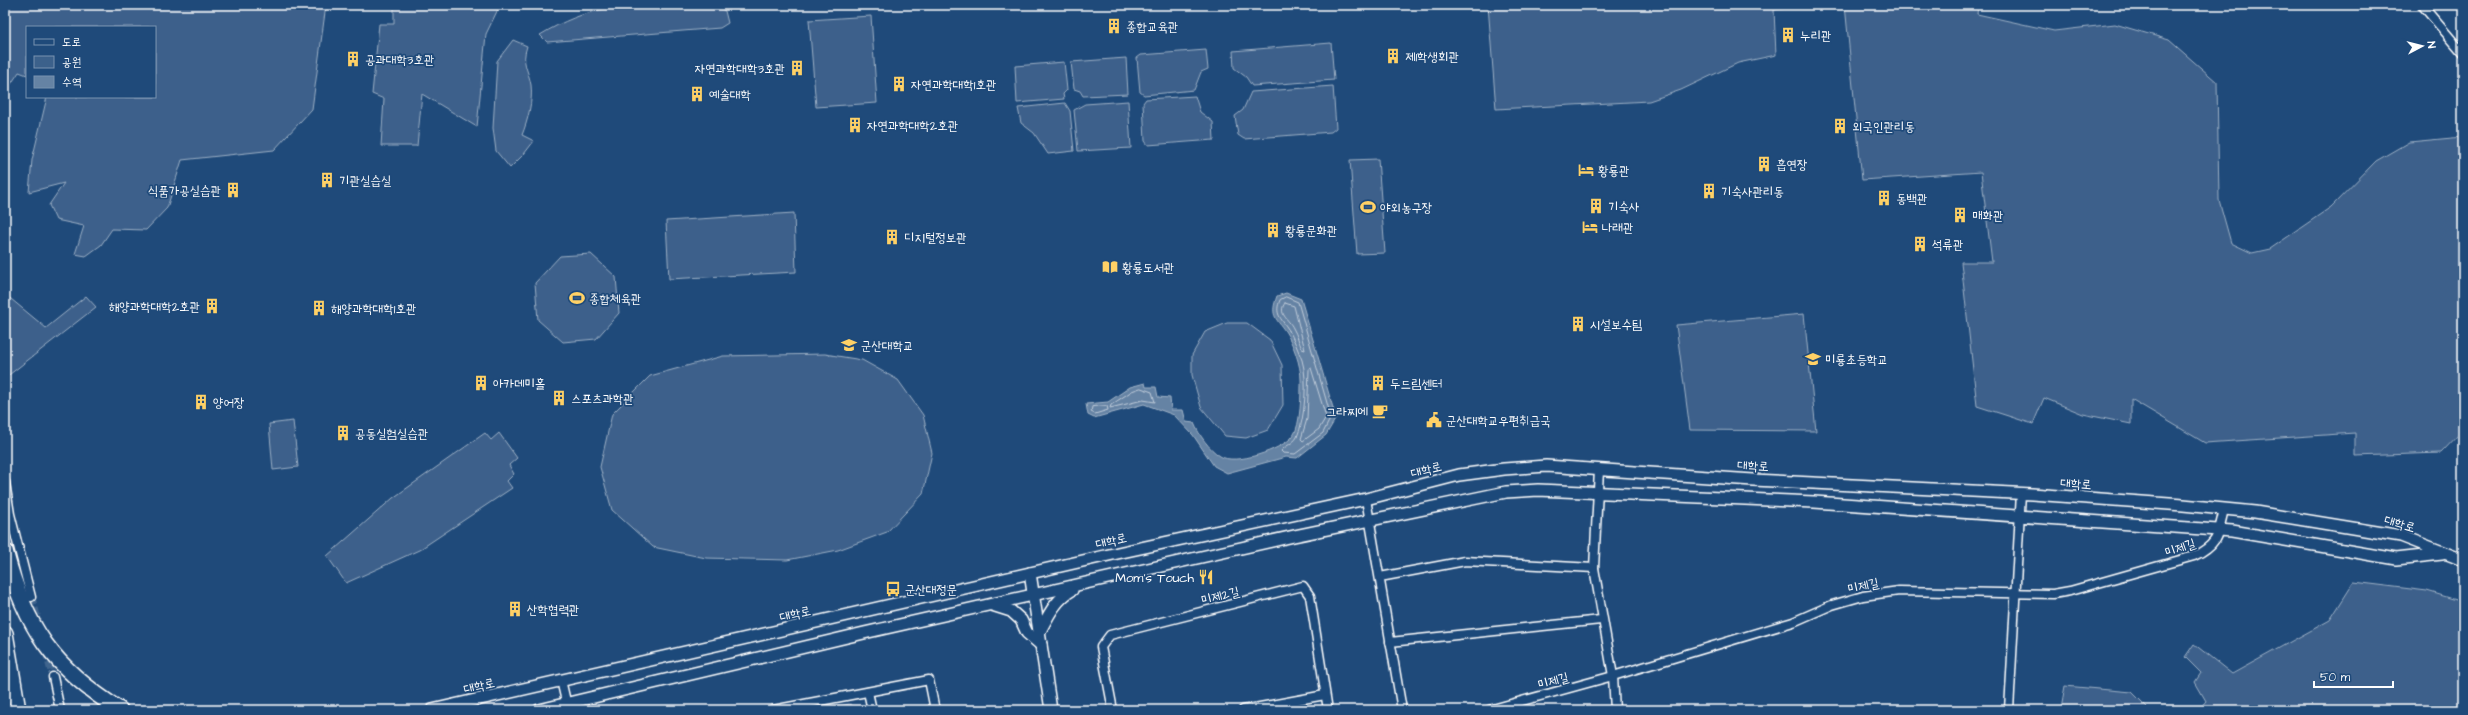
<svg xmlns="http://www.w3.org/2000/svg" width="2468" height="715" font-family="'Architects Daughter','Poor Story',sans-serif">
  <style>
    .green { fill: #3c618b; stroke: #9eb0c5 }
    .water { fill: #6583a4; stroke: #a3b5c8 }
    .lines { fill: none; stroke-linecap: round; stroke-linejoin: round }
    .shore { stroke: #c1cddb; stroke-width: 1 }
    .street-tunnel { stroke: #41658e; stroke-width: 8; stroke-dasharray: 8 4; stroke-linecap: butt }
    .street-casing { stroke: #fff; stroke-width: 11 }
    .secondary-casing { stroke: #fff; stroke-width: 14 }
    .highway-casing { stroke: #fff; stroke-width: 18 }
    .street { stroke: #1f4a7a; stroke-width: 8 }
    .secondary { stroke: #1f4a7a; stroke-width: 11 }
    .highway { stroke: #1f4a7a; stroke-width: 15 }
    .labels { text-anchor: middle; stroke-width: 3.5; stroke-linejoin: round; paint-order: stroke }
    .poi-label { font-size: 13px; fill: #fff; stroke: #1f4a7a; text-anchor: start }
    .street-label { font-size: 13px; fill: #fff; stroke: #1f4a7a }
  </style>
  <rect width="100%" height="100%" fill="#1f4a7a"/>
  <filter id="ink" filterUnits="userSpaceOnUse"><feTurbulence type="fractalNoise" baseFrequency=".025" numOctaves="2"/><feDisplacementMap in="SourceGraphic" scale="8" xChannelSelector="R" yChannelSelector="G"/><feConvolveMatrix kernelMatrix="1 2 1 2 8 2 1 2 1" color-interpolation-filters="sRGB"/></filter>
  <g filter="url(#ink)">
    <g class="green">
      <polygon points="13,5 326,5 312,109 274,150 182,160 167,208 146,230 112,229 101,245 86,256 75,254 84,226 56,220 49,205 64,183 29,192 32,160 47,97 155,97 155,27 27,27 27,75 19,72 5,93 5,8"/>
      <polygon points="394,5 500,5 486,34 477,127 422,94 417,146 381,146 384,99 372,94 379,24 394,24"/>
      <path d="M 673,5 L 713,5 L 725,11 L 728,23 L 720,28 L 547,42 L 540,35 C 588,6 619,5 673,5 Z"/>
      <polygon points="1488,5 1810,5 1774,10 1776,55 1738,63 1681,90 1649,101 1496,109"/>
      <polygon points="1845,5 1978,5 1977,14 2054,31 2115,24 2169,40 2217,82 2219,200 2231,243 2252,253 2270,249 2331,207 2376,161 2409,142 2463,137 2463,430 2441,453 2355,456 2355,433 2205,443 2131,399 2131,424 2083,414 2044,398 2033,424 1977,406 1961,262 1992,262 1981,172 1862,180"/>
      <polygon points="871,16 877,103 816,107 809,20"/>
      <path d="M 513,40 L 527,46 C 521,64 528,68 531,85 C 533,100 528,120 522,135 L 534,141 L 524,154 L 510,168 L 496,151 L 493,128 L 497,61 Z"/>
      <polygon points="1331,43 1334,80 1252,86 1246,77 1234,68 1233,51"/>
      <polygon points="1206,50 1208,69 1201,72 1194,90 1144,95 1140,92 1137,58 1141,55"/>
      <polygon points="1126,58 1128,94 1083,96 1080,91 1074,89 1071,62"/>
      <polygon points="1064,62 1067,90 1063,94 1064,99 1017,103 1015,66"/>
      <polygon points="1333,86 1336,128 1331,132 1244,139 1238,135 1235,116 1243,110 1251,92"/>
      <polygon points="1195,96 1200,112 1213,122 1214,140 1148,145 1145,141 1143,103 1146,99"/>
      <polygon points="1128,101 1131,148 1078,151 1074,110 1085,104"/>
      <polygon points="1065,103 1070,111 1074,151 1048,154 1034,133 1021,123 1018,108"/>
      <polygon points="1378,159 1385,253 1357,254 1350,160"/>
      <polygon points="794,213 796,272 669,279 666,221"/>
      <polygon points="591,254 616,277 619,313 596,339 563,342 538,320 535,283 560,256"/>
      <polygon points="5,294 46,328 86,296 96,307 5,378"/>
      <polygon points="1804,314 1816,431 1690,430 1676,325"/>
      <polygon points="1227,323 1247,323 1270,340 1282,365 1283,405 1268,430 1246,438 1225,436 1201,407 1192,375 1192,355 1205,332"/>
      <polygon points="825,354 862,360 898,380 923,415 932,453 923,494 887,532 838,550 787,560 706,558 653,547 612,510 600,467 612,414 650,376 723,356"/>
      <polygon points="293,421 298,467 273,470 269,424"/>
      <polygon points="485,433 491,440 499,433 517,458 509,465 514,474 507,481 512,488 419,550 346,583 327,556 393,498"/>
      <polygon points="2354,582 2427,591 2463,602 2463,710 2198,710 2206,701 2195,682 2201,673 2185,657 2194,644 2232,674 2330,620"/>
      <polygon points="2065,686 2132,692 2147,707 2144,710 2063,710 2061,708"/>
      <polygon points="850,704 859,710 817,710"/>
    </g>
    <path class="water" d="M 1286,293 L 1301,299 L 1336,418 L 1326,435 L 1297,458 L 1286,457 L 1227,473 L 1214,466 L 1193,435 L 1174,415 L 1144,404 L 1094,418 L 1088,415 L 1086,404 L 1108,402 L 1130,387 L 1145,383 L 1146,387 L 1156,387 L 1158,397 L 1170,398 L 1171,410 L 1183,410 L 1186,422 L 1194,423 C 1199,435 1209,449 1220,456 C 1234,466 1282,450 1293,436 C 1301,425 1301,393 1301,380 C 1301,365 1293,343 1285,331 C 1275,317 1270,315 1277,296 Z"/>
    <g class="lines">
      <g class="shore">
        <path d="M 1286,297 L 1298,302 L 1331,417 L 1323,433 L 1295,454 L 1283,453 L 1281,451 C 1285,446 1294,443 1297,437 C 1305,419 1308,379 1302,360 C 1298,351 1294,338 1288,329 C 1281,318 1274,314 1280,300 Z"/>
        <path d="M 1285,303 L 1294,306 L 1305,350 L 1302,349 C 1299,342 1297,335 1293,328 C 1289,319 1277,314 1285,303 Z"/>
        <polygon points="1311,368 1326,417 1319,429 1303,441 1301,439 1307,419 1309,370"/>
        <polygon points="1141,388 1152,392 1155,402 1143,400 1110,408 1111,405 1132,391"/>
        <polygon points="1107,406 1108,410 1095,414 1091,412 1092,407"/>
      </g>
      <g class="street-tunnel">
        <polyline points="31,597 39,624"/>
        <polyline points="46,651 53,677"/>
      </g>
      <defs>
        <g id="street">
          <polyline points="2422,5 2463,53"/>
          <polyline points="1599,470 1594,568 1613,676 1615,710"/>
          <polyline points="5,482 10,514 31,597"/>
          <polyline points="1366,499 1402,710"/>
          <polyline points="1380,577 1465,561 1594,568"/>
          <polyline points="1390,642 1601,620"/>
          <polyline points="53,677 60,710"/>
          <polyline points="561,680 568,710"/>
          <polyline points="868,692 872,710"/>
          <polyline points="773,710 929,680 935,710"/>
          <polyline points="1113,710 1101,647 1110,635 1303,586 1310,596 1328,710"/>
          <polyline points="1243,710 1325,695"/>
          <path d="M 1489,710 L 1613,676 L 1793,622 L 1832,605 L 1863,596 L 1899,591 L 2053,594 L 2070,591 L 2194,556 C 2219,544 2218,534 2224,509"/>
          <polyline points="2009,710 2021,493"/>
        </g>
        <g id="secondary">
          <polyline points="1030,573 1051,710"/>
          <polyline points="992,605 1011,611 1021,620 1027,633 1041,645"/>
          <path d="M 1039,633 C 1048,616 1055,600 1072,590"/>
          <polyline points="432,710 1122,552 1366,499 1459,475 1504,469 1546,466 1753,480 2032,494 2183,505 2255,512 2401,536 2463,560"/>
          <polyline points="539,710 864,633 1294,536 1506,492 1538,490 1814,502 2232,531 2396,559 2442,554"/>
        </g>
        <g id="highway">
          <path d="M 5,551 C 25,627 53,668 120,710"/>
          <polyline points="5,633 18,710"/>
        </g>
      </defs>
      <use href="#street" class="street-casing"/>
      <use href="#secondary" class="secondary-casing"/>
      <use href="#highway" class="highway-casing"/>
      <use href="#street" class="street"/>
      <use href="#secondary" class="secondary"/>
      <use href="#highway" class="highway"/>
    </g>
  </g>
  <defs>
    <symbol id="building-bare" viewBox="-9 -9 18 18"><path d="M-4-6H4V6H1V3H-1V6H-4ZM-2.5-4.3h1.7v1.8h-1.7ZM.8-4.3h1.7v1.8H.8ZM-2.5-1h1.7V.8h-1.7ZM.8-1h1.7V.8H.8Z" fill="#ffd166" stroke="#1f4a7a" stroke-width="2.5" paint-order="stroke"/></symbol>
    <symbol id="hotel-bare" viewBox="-9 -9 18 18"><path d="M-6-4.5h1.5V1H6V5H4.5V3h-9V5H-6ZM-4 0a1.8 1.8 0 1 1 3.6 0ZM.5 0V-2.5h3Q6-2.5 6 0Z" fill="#ffd166" stroke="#1f4a7a" stroke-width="2.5" paint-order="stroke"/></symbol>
    <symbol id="stadium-bare" viewBox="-9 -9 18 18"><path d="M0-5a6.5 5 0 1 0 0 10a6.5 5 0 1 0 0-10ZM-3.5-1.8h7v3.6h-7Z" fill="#ffd166" stroke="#1f4a7a" stroke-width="2.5" paint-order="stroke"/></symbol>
    <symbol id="library-bare" viewBox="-9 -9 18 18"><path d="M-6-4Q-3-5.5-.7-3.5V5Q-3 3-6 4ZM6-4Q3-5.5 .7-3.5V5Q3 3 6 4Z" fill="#ffd166" stroke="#1f4a7a" stroke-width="2.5" paint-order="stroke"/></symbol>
    <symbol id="university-bare" viewBox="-9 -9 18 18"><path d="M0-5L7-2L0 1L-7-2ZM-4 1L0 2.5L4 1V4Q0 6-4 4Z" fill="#ffd166" stroke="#1f4a7a" stroke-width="2.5" paint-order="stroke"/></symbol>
    <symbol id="school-bare" viewBox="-9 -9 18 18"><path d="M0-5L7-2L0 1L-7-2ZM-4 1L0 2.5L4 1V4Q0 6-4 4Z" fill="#ffd166" stroke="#1f4a7a" stroke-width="2.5" paint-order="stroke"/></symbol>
    <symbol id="cafe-bare" viewBox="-9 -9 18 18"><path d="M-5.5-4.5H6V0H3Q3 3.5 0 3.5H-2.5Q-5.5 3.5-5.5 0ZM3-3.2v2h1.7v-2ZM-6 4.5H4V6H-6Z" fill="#ffd166" stroke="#1f4a7a" stroke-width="2.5" paint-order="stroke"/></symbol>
    <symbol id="civic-bare" viewBox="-9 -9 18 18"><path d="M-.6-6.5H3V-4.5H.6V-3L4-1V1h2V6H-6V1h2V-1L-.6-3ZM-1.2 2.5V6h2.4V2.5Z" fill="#ffd166" stroke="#1f4a7a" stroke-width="2.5" paint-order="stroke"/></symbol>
    <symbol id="restaurant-bare" viewBox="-9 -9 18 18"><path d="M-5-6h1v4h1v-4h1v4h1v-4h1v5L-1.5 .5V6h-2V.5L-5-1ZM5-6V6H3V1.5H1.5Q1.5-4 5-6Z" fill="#ffd166" stroke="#1f4a7a" stroke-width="2.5" paint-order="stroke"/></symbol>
    <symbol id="bus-bare" viewBox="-9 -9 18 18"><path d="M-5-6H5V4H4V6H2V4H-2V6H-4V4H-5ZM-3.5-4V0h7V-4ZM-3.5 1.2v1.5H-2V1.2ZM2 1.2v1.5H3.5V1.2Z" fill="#ffd166" stroke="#1f4a7a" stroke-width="2.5" paint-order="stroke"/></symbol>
  </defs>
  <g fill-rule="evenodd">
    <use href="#building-bare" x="1103" y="15" width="22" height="22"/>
    <use href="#building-bare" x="1777" y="24" width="22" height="22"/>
    <use href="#building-bare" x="1382" y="45" width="22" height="22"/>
    <use href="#building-bare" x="342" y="48" width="22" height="22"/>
    <use href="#building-bare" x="786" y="57" width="22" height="22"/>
    <use href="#building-bare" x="888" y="73" width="22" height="22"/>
    <use href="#building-bare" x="686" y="83" width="22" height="22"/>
    <use href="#building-bare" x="844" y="114" width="22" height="22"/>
    <use href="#building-bare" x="1829" y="115" width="22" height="22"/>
    <use href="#building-bare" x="1753" y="153" width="22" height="22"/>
    <use href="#hotel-bare" x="1575" y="159" width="22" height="22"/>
    <use href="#building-bare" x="316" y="169" width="22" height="22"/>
    <use href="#building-bare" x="222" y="179" width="22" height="22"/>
    <use href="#building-bare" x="1698" y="180" width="22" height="22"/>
    <use href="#building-bare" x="1873" y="187" width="22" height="22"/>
    <use href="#building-bare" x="1585" y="195" width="22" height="22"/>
    <use href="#stadium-bare" x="1357" y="196" width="22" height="22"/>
    <use href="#building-bare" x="1949" y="204" width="22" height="22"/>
    <use href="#hotel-bare" x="1579" y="216" width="22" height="22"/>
    <use href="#building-bare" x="1262" y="219" width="22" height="22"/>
    <use href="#building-bare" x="881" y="226" width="22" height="22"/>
    <use href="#building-bare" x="1909" y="233" width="22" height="22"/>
    <use href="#library-bare" x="1099" y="256" width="22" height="22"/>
    <use href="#stadium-bare" x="566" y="287" width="22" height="22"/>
    <use href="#building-bare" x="201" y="295" width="22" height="22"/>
    <use href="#building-bare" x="308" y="297" width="22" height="22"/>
    <use href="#building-bare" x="1567" y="313" width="22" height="22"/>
    <use href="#university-bare" x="838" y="334" width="22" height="22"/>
    <use href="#school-bare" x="1802" y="348" width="22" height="22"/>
    <use href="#building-bare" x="470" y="372" width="22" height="22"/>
    <use href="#building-bare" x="1367" y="372" width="22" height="22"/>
    <use href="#building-bare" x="548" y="387" width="22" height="22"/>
    <use href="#building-bare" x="190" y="391" width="22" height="22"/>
    <use href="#cafe-bare" x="1369" y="400" width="22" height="22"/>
    <use href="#civic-bare" x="1423" y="409" width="22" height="22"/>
    <use href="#building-bare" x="332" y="422" width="22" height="22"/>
    <use href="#restaurant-bare" x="1195" y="566" width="22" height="22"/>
    <use href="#bus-bare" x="882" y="578" width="22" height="22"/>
    <use href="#building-bare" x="504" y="598" width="22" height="22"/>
  </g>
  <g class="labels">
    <g class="poi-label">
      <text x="1126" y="31">종합교육관</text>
      <text x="1800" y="40">누리관</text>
      <text x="1405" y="61">제1학생회관</text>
      <text x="365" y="64">공과대학3호관</text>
      <text x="785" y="73" text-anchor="end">자연과학대학3호관</text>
      <text x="911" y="89">자연과학대학1호관</text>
      <text x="709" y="99">예술대학</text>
      <text x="867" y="130">자연과학대학2호관</text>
      <text x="1852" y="131">외국인관리동</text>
      <text x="1776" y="169">흡연장</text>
      <text x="1598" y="175">황룡관</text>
      <text x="339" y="185">기관실습실</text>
      <text x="221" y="195" text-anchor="end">식품가공실습관</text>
      <text x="1721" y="196">기숙사관리동</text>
      <text x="1896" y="203">동백관</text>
      <text x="1608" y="211">기숙사</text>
      <text x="1380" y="212">야외농구장</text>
      <text x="1972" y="220">매화관</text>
      <text x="1602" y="232">나래관</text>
      <text x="1285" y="235">황룡문화관</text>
      <text x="904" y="242">디지털정보관</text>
      <text x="1932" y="249">석류관</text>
      <text x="1122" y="272">황룡도서관</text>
      <text x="589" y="303">종합체육관</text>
      <text x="200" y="311" text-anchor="end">해양과학대학2호관</text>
      <text x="331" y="313">해양과학대학1호관</text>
      <text x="1590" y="329">시설보수팀</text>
      <text x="861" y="350">군산대학교</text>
      <text x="1825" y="364">미룡초등학교</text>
      <text x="493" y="388">아카데미홀</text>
      <text x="1390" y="388">두드림센터</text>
      <text x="571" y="403">스포츠과학관</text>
      <text x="213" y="407">양어장</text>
      <text x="1368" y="416" text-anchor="end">그라찌에</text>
      <text x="1446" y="425">군산대학교우편취급국</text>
      <text x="355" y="438">공동실험실습관</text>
      <text x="1194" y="582" text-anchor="end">Mom's Touch</text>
      <text x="905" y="594">군산대정문</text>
      <text x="527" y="614">산학협력관</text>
    </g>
    <g class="street-label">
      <text transform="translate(1753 465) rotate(3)" y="5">대학로</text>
      <text transform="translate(1426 469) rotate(-14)" y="5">대학로</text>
      <text transform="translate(2076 483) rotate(4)" y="5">대학로</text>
      <text transform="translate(2400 523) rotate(16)" y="5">대학로</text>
      <text transform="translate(1111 540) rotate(-13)" y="5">대학로</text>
      <text transform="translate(2180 547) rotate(-19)" y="5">미제길</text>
      <text transform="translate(1863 585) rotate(-12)" y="5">미제길</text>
      <text transform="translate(1220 595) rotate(-14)" y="5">미제2길</text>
      <text transform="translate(795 613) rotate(-13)" y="5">대학로</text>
      <text transform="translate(1553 680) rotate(-15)" y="5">미제길</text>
      <text transform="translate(479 685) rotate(-13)" y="5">대학로</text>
    </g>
  </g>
  <rect width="2468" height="715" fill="none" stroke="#1f4a7a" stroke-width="20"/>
  <rect x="10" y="10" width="2448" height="695" fill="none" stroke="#fff" stroke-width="1.5" filter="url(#ink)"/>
  <rect x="26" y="26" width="130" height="72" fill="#1f4a7a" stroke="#7992af"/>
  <rect x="34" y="39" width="20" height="6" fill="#1f4a7a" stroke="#7992af"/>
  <text x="62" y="46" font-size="12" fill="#ffffff">도로</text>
  <rect x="34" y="56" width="20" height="12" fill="#3c618b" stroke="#7992af"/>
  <text x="62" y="66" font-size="12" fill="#ffffff">공원</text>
  <rect x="34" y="76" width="20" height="12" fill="#6583a4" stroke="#7992af"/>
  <text x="62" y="86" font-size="12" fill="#ffffff">수역</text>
  <g transform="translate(2422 46) rotate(83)" stroke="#1f4a7a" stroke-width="3" paint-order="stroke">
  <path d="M0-3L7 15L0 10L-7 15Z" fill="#ffffff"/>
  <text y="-6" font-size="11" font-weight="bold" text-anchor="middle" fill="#ffffff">N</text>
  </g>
  <path d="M2314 681v6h79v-6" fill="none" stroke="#ffffff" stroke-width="2"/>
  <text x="2320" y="681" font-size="12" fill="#ffffff" stroke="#1f4a7a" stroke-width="3" paint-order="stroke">50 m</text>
</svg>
